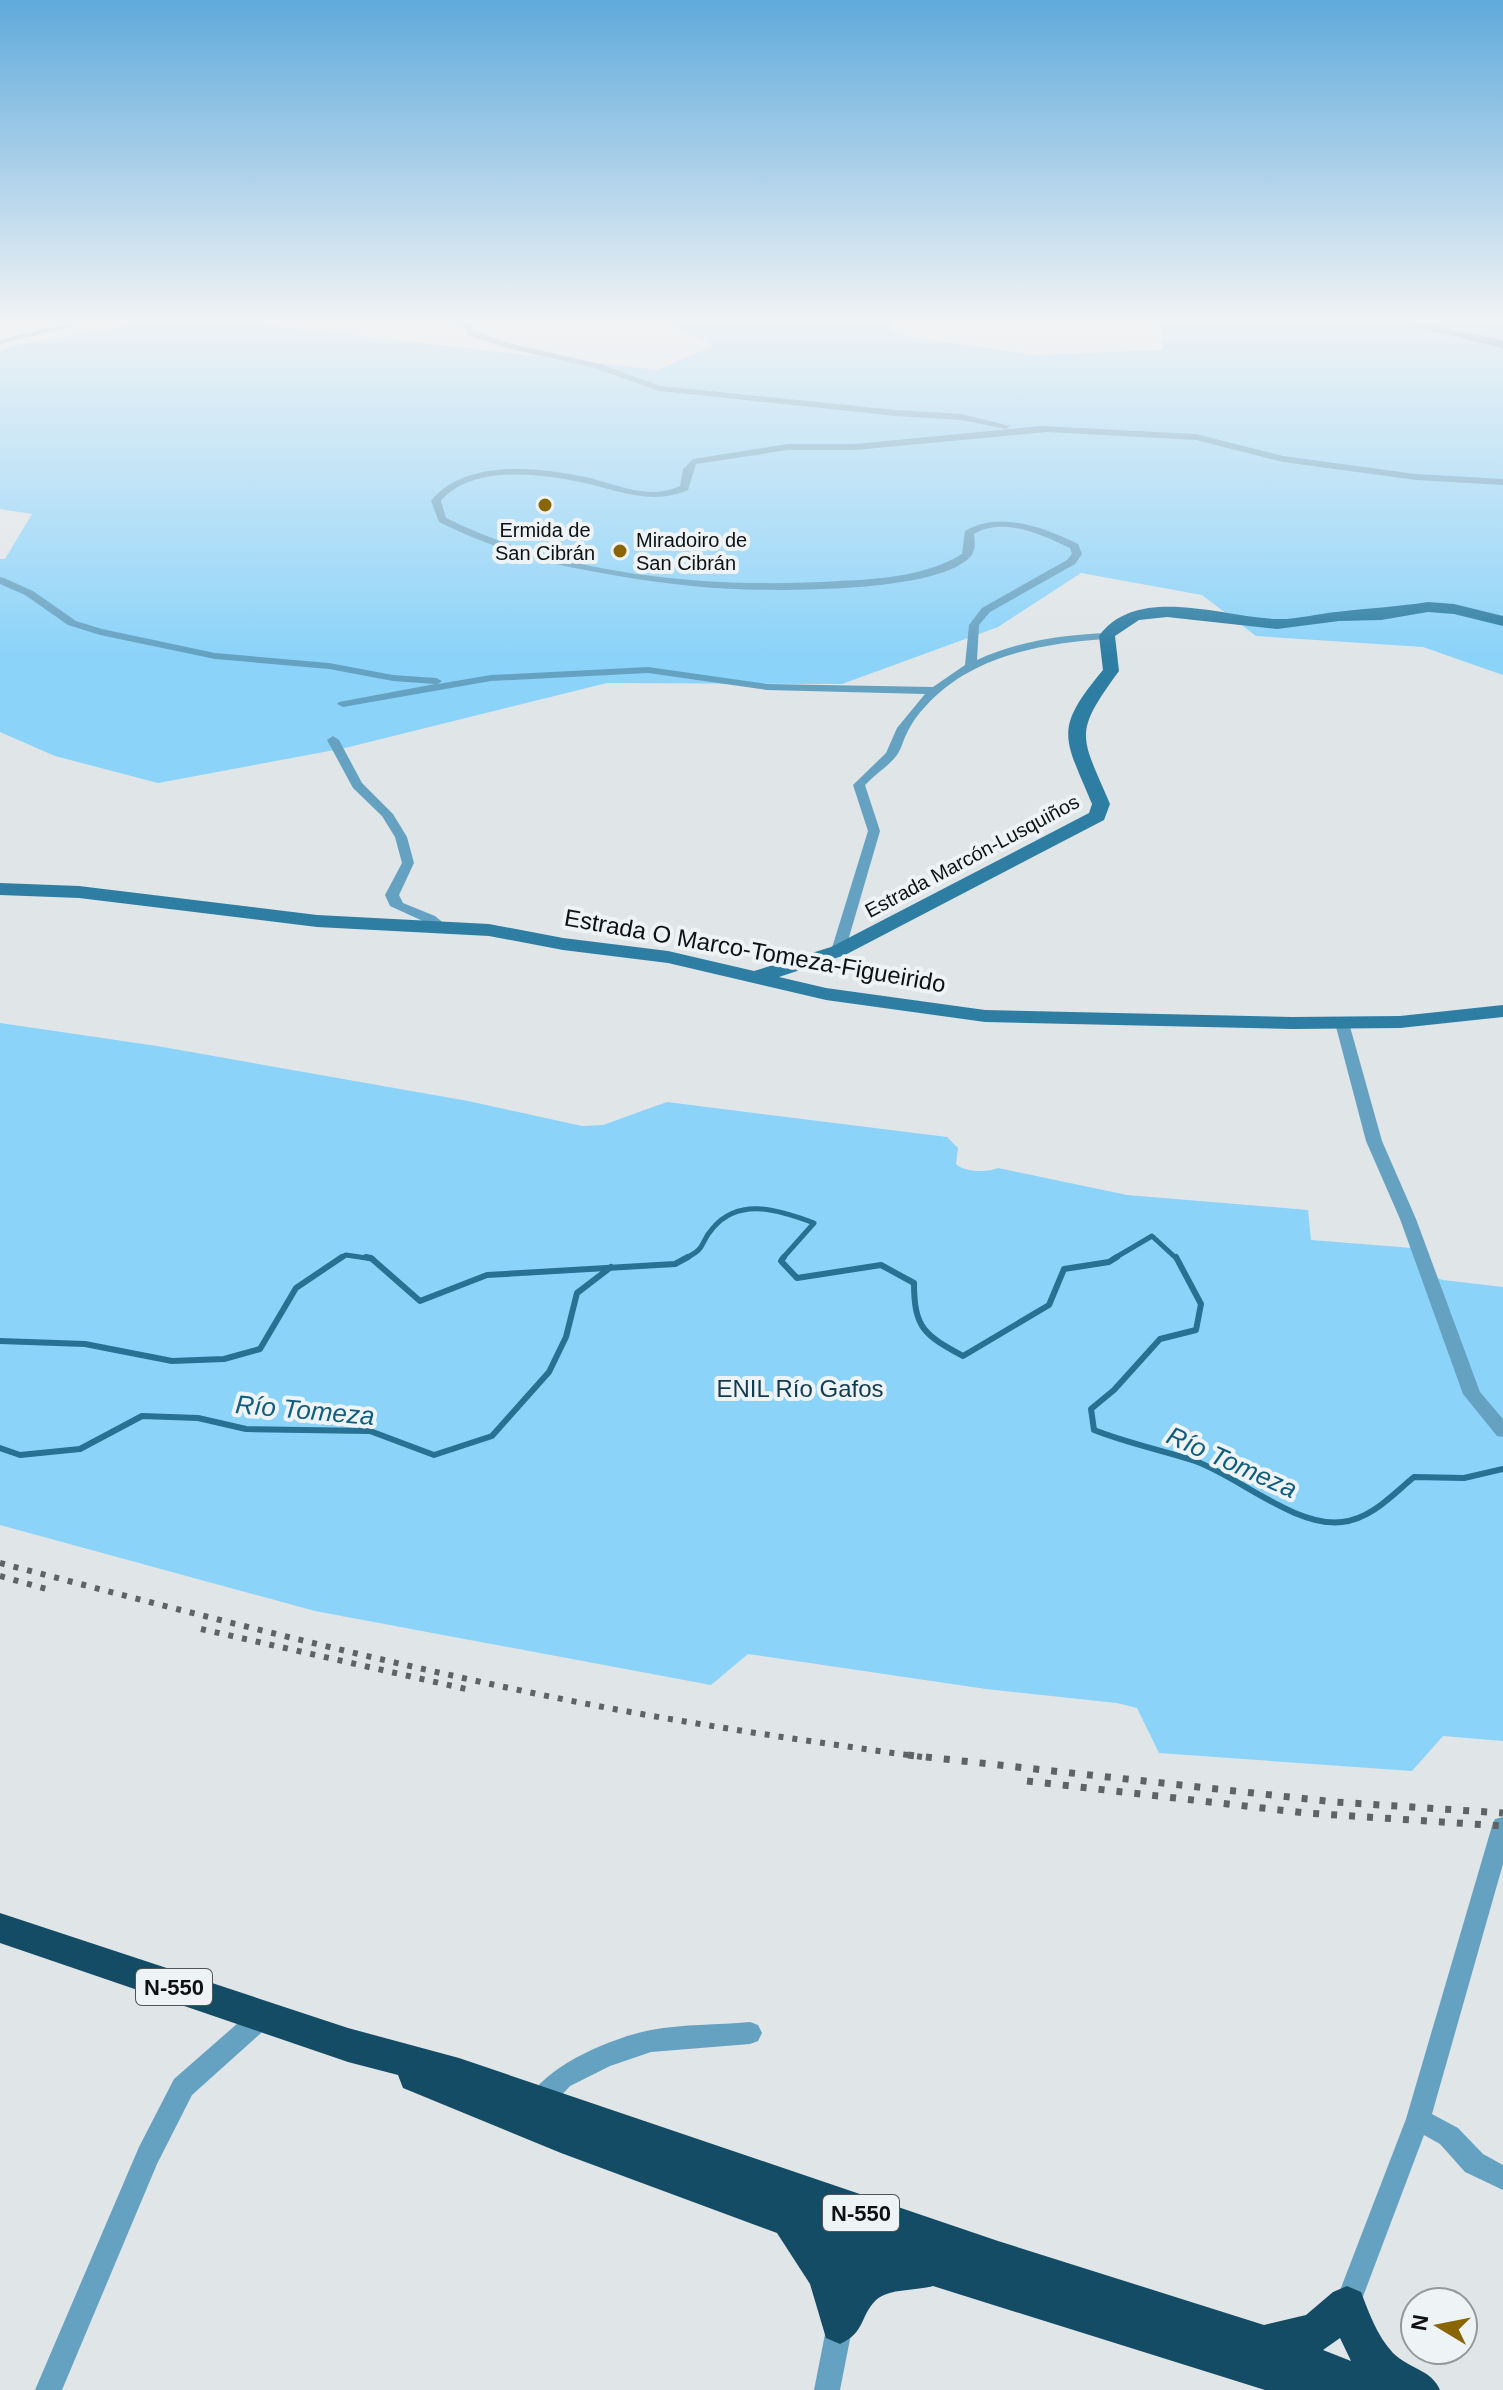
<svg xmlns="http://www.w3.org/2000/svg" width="1503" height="2390" font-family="Helvetica,sans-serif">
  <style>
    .green { fill: #8cd3f9 }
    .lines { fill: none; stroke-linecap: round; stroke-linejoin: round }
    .stream-far1 { stroke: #277192; stroke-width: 5 }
    .stream { stroke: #277192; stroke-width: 6 }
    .street { fill: #65a2c2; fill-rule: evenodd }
    .secondary { fill: #2e7ea4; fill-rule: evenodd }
    .highway { fill: #144c65; fill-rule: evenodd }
    .rail-far1 { stroke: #606365; stroke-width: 6; stroke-dasharray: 5 9; stroke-linecap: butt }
    .rail { stroke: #606365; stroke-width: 7; stroke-dasharray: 6 12; stroke-linecap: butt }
    .poi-dot { fill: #8a6504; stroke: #eef3f6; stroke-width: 3 }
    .labels { text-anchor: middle; stroke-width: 8; stroke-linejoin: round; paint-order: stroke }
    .far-poi-label { font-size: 20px; fill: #0f1112; stroke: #eef3f6 }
    .far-street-label { font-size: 20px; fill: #0f1112; stroke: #eef3f6 }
    .shield { fill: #eef3f6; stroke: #525556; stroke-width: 2 }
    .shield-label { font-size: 22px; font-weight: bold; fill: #0f1112 }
    .street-label { font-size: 24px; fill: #0f1112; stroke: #eef3f6 }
    .park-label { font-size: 24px; fill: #103c50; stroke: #eef3f6 }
    .water-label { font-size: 26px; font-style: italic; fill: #0f5d7e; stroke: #eef3f6 }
  </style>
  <rect width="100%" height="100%" fill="#e0e5e8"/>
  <g class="green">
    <polygon points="160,320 221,320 657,370 713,346 663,320 892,320 892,334 1033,355 1163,350 1161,320 1503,320 1503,675 1423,647 1256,636 1202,595 1081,573 998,627 842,684 607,683 345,748 158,783 55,756 0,732 0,559 5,559 32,514 0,509 0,352 11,346"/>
    <path d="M 0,1023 L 157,1046 L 468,1101 L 582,1126 L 603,1125 L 667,1102 L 947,1137 L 958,1148 L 956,1164 C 963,1172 987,1173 998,1168 L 1127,1195 L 1308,1210 L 1311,1240 L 1412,1248 L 1428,1275 L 1443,1280 L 1503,1287 L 1503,1741 L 1443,1736 L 1412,1771 L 1159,1753 L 1137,1708 L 1117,1703 L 986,1689 L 748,1654 L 711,1685 L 315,1611 L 0,1525 Z"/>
  </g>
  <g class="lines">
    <g class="stream-far1">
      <polyline points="339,1259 346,1255 373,1259"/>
      <path d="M 684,1259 C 709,1247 698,1244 713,1228 C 740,1196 782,1211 814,1223 L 782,1259"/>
      <polyline points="1113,1259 1152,1236 1177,1259"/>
    </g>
    <g class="stream">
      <polyline points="366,1257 371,1258 420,1301 487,1275 675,1264 688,1257"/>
      <path d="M 784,1257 L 781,1261 L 797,1278 L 881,1265 L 914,1283 C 914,1329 925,1335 963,1356 L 1049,1305 L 1064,1269 L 1109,1262 L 1117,1257"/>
      <path d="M 1176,1257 L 1201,1304 L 1196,1330 L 1160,1339 L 1114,1390 L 1091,1409 L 1094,1430 C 1127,1443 1161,1450 1195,1461 C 1238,1476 1296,1528 1342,1522 C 1371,1519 1392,1495 1414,1477 L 1464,1478 L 1503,1469"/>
      <polyline points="0,1341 85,1344 172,1361 224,1359 260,1349 296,1288 342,1257"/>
      <polyline points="0,1448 20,1455 80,1449 142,1416 198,1418 246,1429 370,1431 434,1455 492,1436 549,1372 566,1337 577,1293 611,1267"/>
    </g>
    <g class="street">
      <polygon points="82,320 97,320 0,344 0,340"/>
      <polygon points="433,320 467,323 497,320 472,326 474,331 508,343 600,364 660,386 896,410 961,414 1010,426 1006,429 961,420 896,416 659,391 594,368 503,347 468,335 464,327"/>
      <path d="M 1041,426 L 1196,434 L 1283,456 L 1416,474 L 1503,479 L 1503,485 L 1416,480 L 1283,462 L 1196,440 L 1047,432 L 855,450 L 788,450 L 696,464 L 688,490 C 649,507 614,488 575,481 C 534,473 470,466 441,501 L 446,518 C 563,576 711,589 839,581 C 881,579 926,576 962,554 L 965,531 C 1000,510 1044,528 1078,544 L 1082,554 L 1075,564 L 990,612 L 979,625 L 977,660 C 1018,641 1062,635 1107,633 L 1112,636 L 1107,639 C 1042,643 970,656 925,707 C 918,714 911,724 907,733 C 903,740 902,748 897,755 C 888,767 875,774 865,785 L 880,831 L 845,951 L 838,955 L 831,951 L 868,831 L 853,785 L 886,753 L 897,728 L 925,694 L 767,690 L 648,673 L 491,681 L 343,707 L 337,704 L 339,702 L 435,684 L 393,681 L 329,669 L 215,659 L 100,635 L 68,625 L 25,595 L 0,584 L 0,577 L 4,578 L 33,591 L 76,621 L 102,629 L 215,653 L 329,663 L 393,675 L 436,678 L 442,681 L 438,684 L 491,675 L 648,667 L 767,684 L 933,687 L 965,665 L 969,625 L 982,608 L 1067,560 L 1072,554 L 1070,548 C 1042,535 1003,516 974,534 C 975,542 976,551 970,557 C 935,595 755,592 702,587 C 656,583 610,575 564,566 C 520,556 479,542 439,522 L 431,501 C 465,458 542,467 590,478 C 620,486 650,500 680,486 L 683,469 L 693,459 L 788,444 L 855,444 Z"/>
      <polygon points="333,736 339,740 362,783 393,814 407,837 414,863 399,895 403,903 435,916 446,925 446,931 436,931 425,922 390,906 385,895 402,863 395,837 382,816 353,788 327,740"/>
      <polygon points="1342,1019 1349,1023 1382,1141 1416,1219 1480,1392 1503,1419 1503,1437 1497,1436 1463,1394 1400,1219 1366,1141 1335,1023"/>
      <polygon points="1503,1817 1503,1864 1432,2114 1458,2128 1483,2154 1503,2165 1503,2190 1465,2172 1440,2144 1424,2135 1356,2315 1347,2319 1338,2315 1334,2306 1406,2119 1492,1826 1495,1819"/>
      <polygon points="262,2006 270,2009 274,2017 270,2025 192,2095 157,2164 62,2390 35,2390 139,2147 174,2079 254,2009"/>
      <path d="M 750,2022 L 758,2025 L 762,2033 L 758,2041 L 750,2044 L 651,2052 L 610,2066 L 570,2086 L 548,2110 L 539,2114 L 530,2110 L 527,2102 C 543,2066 614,2037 651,2030 C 683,2024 718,2025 750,2022 Z"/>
      <polygon points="840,2311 849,2315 853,2324 840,2390 814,2390 827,2324 831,2315"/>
    </g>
    <g class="secondary">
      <polygon points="1383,320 1407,320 1503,340 1503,348"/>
      <path d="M 1428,602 L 1454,604 L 1503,616 L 1503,626 L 1454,614 L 1428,612 L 1381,620 L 1339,621 L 1277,629 L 1167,617 L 1139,620 L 1115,636 L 1119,671 C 1072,735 1081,735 1110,804 L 1104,820 L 845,955 L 779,977 L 826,988 L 985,1010 L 1292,1017 L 1400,1016 L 1503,1005 L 1503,1017 L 1400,1028 L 1292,1029 L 985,1022 L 826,1000 L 668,963 L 563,950 L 489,936 L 317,927 L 79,898 L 0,895 L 0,883 L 79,886 L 317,915 L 489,924 L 563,938 L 668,951 L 754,971 L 831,947 L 1089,813 L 1092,804 C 1065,738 1052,731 1103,670 L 1099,636 C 1137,584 1222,617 1275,619 C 1295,620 1316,614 1336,612 C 1367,608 1397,607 1428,602 Z"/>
    </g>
    <path class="highway" d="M 0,1913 L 348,2028 L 459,2058 L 998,2241 L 1264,2325 L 1306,2315 L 1333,2292 L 1347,2286 L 1361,2292 C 1369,2313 1377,2336 1393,2353 C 1409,2369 1431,2369 1440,2390 L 1265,2390 L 933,2286 C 917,2291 889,2288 876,2300 C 860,2316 865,2333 840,2344 L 826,2338 L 810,2284 L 777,2233 L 561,2153 L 403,2088 L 398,2075 L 348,2062 L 0,1943 ZM 1340,2338 L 1351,2361 L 1323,2350 Z"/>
    <g class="rail-far1">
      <path d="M 0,1563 C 183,1611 367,1659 552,1697 C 675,1722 799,1740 922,1757"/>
      <polyline points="0,1576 50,1590"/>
      <polyline points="201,1629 466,1689"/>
    </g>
    <g class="rail">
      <polyline points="908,1755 1335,1802 1503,1813"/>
      <polyline points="1027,1781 1306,1813 1503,1826"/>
    </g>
  </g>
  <linearGradient id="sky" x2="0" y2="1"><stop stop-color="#5faadc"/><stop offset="0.49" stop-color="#f1f3f5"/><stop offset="1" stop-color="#f1f3f5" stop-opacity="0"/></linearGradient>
  <rect width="1503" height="655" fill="url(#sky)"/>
  <g class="poi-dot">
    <circle cx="545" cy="505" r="8"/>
    <circle cx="620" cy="551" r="8"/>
  </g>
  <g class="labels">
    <g class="far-poi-label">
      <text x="545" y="537">Ermida de<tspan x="545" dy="23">San Cibrán</tspan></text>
      <text x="636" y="547" text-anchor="start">Miradoiro de<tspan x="636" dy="23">San Cibrán</tspan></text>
    </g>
    <g class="far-street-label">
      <text transform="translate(972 856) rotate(-28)" y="7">Estrada Marcón-Lusquiños</text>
    </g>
    <g class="shield">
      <rect x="136" y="1969" width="76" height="36" rx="6"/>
      <rect x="823" y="2195" width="76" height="36" rx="6"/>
    </g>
    <g class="shield-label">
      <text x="174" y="1995">N-550</text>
      <text x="861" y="2221">N-550</text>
    </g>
    <g class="street-label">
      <text transform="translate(755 951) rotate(10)" y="8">Estrada O Marco-Tomeza-Figueirido</text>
    </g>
    <g class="park-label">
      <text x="800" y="1397">ENIL Río Gafos</text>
    </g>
    <g class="water-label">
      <text transform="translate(305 1410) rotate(5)" y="9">Río Tomeza</text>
      <text transform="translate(1232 1462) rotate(24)" y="9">Río Tomeza</text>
    </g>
  </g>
  <g transform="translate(1439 2326) rotate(280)"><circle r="38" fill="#eef3f6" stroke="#95999b" stroke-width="2"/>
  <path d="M0-6L14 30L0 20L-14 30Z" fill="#8a6504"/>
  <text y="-12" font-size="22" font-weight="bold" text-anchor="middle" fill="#0f1112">N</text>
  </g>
</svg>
